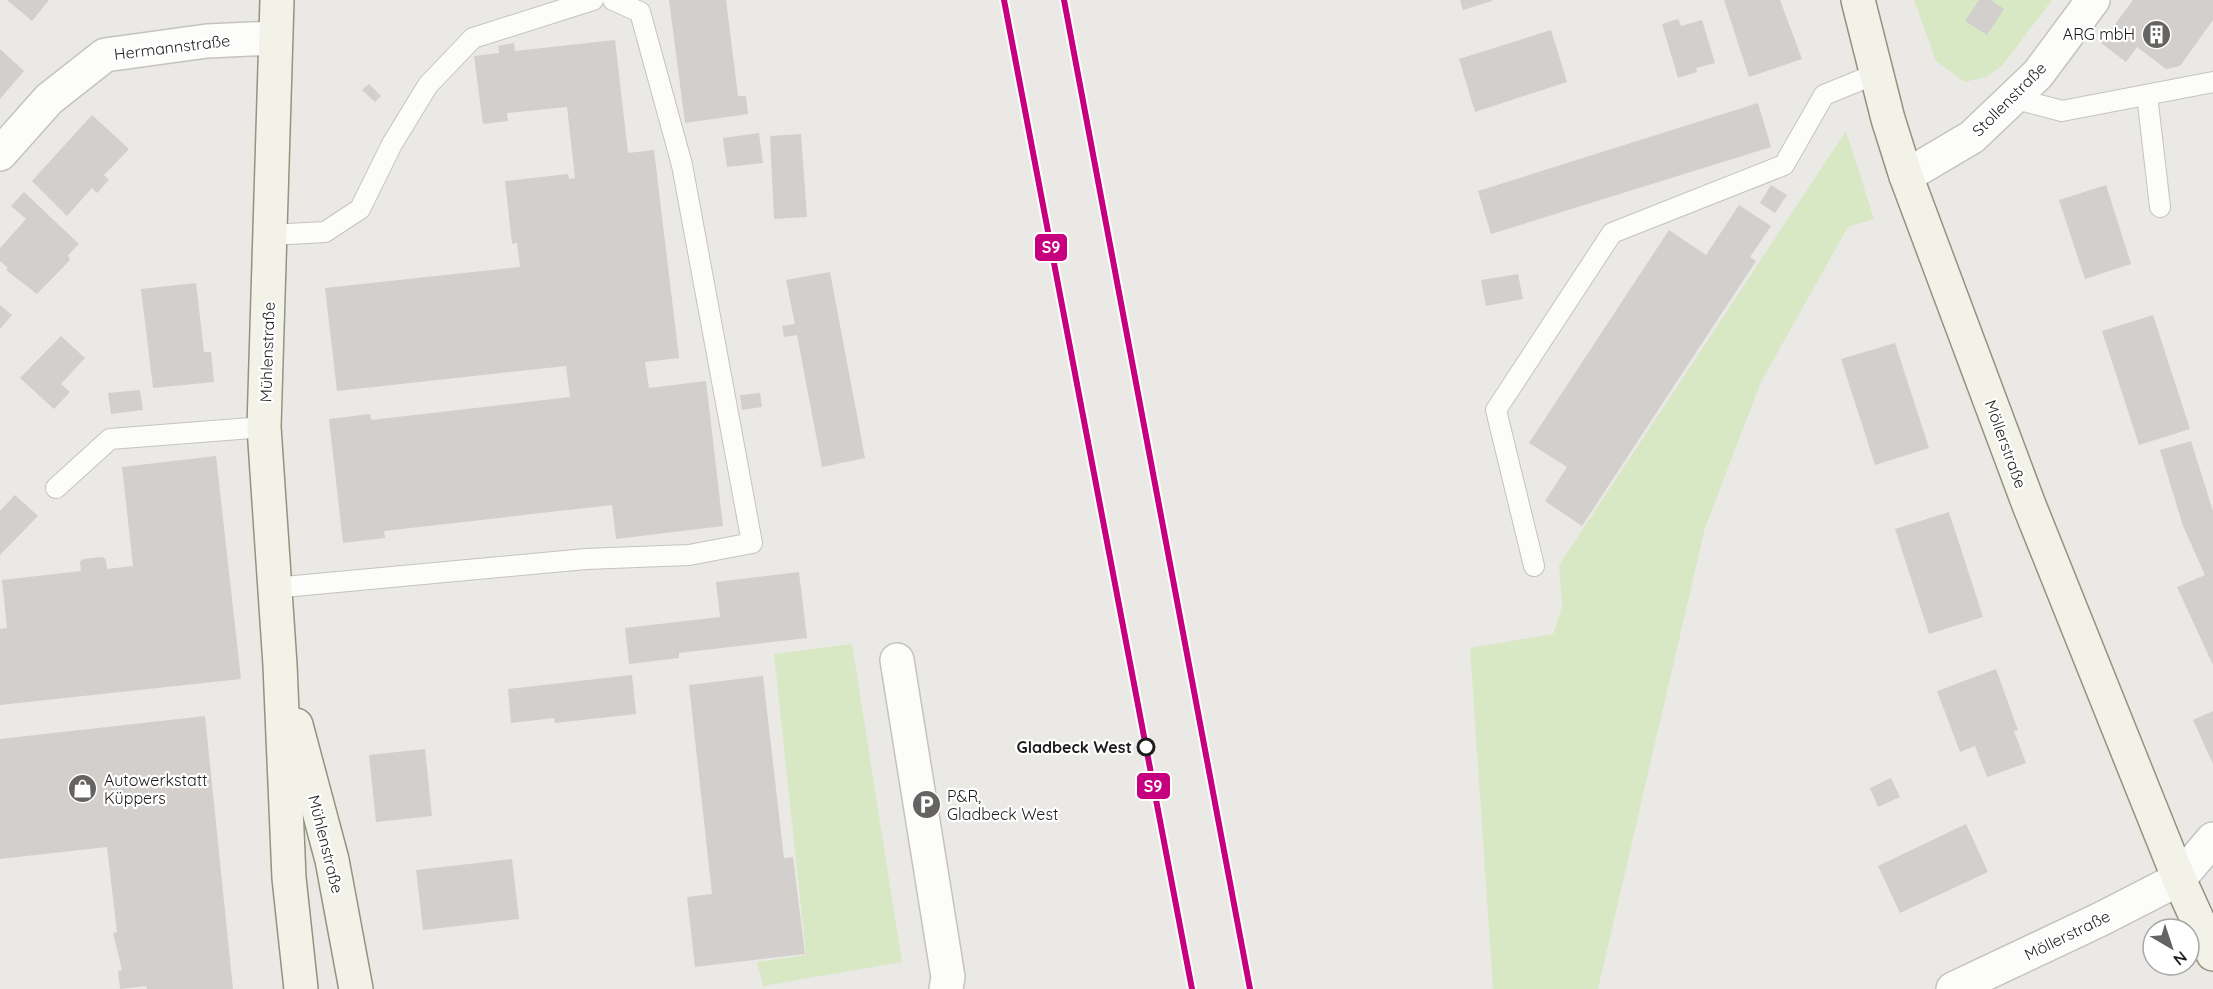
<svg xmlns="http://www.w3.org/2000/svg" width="2213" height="989" font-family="Quicksand,sans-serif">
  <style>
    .grass { fill: #d8e8c4 }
    .building { fill: #d2cfcc }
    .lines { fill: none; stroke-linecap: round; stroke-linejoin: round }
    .lane-casing { stroke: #c4c3c2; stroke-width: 22 }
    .street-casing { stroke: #c4c3c2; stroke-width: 36 }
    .secondary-casing { stroke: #93947e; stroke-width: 36 }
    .lane { stroke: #fcfcfb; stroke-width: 20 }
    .street { stroke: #fcfcfb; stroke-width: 33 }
    .secondary { stroke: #f2f2e9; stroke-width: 33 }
    .rail-1-casing { stroke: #fff; stroke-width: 10 }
    .rail-1 { stroke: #c7007f; stroke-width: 6 }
    .stop-dot { fill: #fff; stroke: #1d1d1d; stroke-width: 3 }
    .labels { text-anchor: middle; stroke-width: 4.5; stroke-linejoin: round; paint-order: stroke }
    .poi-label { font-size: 16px; fill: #1d1d1d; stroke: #fff; text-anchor: start }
    .street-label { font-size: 16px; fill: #1d1d1d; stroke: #fff }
    .stop-label { font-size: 16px; font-weight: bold; fill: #1d1d1d; stroke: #fff; text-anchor: end }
    .line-badge { stroke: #fff; stroke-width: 2 }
    .badge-label { font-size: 16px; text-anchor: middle; font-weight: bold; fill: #fff }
  </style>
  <rect width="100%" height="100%" fill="#ebe9e6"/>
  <g class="grass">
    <polygon points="1914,0 2052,0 2002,66 1986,77 1965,82 1936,61"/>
    <polygon points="1846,131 1874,219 1848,227 1761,382 1705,528 1598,989 1493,989 1470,648 1553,634 1562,606 1559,565"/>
    <polygon points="852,644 902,962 763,986 757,962 806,955 774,654"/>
  </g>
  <g class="building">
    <polygon points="7,0 49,0 32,21"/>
    <polygon points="669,0 726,0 738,96 746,96 748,114 685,123"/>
    <polygon points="1460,0 1492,0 1492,1 1463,10"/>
    <polygon points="1724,0 1780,0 1802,59 1749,77"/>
    <polygon points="1979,0 1991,0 2004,9 1987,35 1965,21"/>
    <polygon points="2133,0 2213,0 2213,20 2180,66 2166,69 2137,47 2126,62 2101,43"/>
    <polygon points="1678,19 1681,26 1702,20 1715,63 1696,68 1697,72 1678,78 1662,24"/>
    <polygon points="1551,30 1567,82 1475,112 1459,59"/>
    <polygon points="615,40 628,153 654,150 679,358 645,362 649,388 706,381 723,526 616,539 612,505 384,531 385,538 343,543 329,419 370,414 371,420 570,397 566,366 337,391 325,288 520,267 517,243 512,244 505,181 568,174 569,179 575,178 567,107 507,113 508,121 483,124 474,56 499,53 498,46 514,43 515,51"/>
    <polygon points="0,49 24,71 0,99"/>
    <polygon points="369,84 381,96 375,102 362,90"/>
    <polygon points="1758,103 1771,147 1491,234 1478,191"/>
    <polygon points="92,115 129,149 104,175 109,180 97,193 92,188 67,216 32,181"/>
    <polygon points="759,133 763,163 727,167 723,138"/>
    <polygon points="801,134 807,217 774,219 770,136"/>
    <polygon points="1771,185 1787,195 1775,213 1760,203"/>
    <polygon points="2106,185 2131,264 2085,279 2059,200"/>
    <polygon points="24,192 79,244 68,255 70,260 37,294 6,270 8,268 0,261 0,248 26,219 11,206"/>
    <polygon points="1739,205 1771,226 1750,257 1756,261 1582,526 1545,501 1567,467 1529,443 1669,230 1706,255"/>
    <polygon points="830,272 865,458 822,467 797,335 784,337 782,326 795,324 786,280"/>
    <polygon points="1518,274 1523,299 1486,306 1481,280"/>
    <polygon points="196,283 204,352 211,352 214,382 153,388 141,289"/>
    <polygon points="0,305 12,315 0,329"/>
    <polygon points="2153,315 2190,429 2139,445 2102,331"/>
    <polygon points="61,336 85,358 61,384 70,392 54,409 20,378"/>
    <polygon points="1895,343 1929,448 1875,465 1841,359"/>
    <polygon points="140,390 143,410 111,414 108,393"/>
    <polygon points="760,393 762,407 742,410 740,395"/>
    <polygon points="2191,441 2213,511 2213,665 2177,587 2205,575 2183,526 2160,450"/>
    <polygon points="216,456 241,679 0,705 0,629 7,628 2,580 81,571 80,562 83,559 103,557 106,560 107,569 133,566 122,467"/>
    <polygon points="15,495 38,516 0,555 0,511"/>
    <polygon points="1949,512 1983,617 1929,634 1895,529"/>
    <polygon points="799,572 807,638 679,653 679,658 629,664 625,628 720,617 716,582"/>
    <polygon points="1996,669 2018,730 2014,731 2026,763 1987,777 1975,746 1960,752 1937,691"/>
    <polygon points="632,675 636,714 555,723 554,718 511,723 508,689"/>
    <polygon points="763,676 784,858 793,857 805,954 695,967 687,897 712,894 689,685"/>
    <polygon points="2213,711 2213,764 2193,720"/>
    <polygon points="205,716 233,989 147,989 146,986 120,989 118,971 122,970 113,933 117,932 107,847 0,859 0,739"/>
    <polygon points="425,749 432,816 376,822 369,755"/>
    <polygon points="1891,778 1900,797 1878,807 1870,788"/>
    <polygon points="1966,824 1988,872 1900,913 1878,866"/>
    <polygon points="512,859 519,919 423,930 416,870"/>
  </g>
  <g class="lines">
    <defs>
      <g id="lane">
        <polyline points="2147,95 2160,207"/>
        <polyline points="2012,98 2062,111 2213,82"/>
        <polyline points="270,235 325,232 360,209 392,144 428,85 473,38 593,0"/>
        <polyline points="56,488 110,439 264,427"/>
        <polyline points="1534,566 1496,410 1612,233 1784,165 1824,95 1878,73"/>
        <polyline points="273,588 586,559 689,555 752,543 682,165 640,12 613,0"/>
      </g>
      <g id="street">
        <polyline points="0,154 49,99 105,55 207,41 274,38"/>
        <polyline points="1906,176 1972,137 2038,74 2093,0"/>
        <polyline points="897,660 948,977 946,989"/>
        <polyline points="1953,989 2101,919 2179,879 2213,839"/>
      </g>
      <g id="secondary">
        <polyline points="277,0 264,427 280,665 289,878 301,989"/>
        <polyline points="1858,0 1888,119 1906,176 2029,505 2179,879 2213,954"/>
        <polyline points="296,725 332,860 356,989"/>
      </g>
    </defs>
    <use href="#lane" class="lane-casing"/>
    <use href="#street" class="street-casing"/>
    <use href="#secondary" class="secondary-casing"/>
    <use href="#lane" class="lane"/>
    <use href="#street" class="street"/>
    <use href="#secondary" class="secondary"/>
    <defs>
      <g id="rail-1">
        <polyline points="1004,0 1192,989"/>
        <polyline points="1064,0 1250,989"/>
      </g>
    </defs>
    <use href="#rail-1" class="rail-1-casing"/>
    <use href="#rail-1" class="rail-1"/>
  </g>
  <defs>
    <symbol id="building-disc" viewBox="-11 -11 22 22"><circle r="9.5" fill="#656463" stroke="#fff"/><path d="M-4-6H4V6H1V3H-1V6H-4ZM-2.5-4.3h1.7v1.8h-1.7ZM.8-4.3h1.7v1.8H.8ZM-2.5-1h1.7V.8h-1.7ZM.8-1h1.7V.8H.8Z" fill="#fff"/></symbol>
    <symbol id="shop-disc" viewBox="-11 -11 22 22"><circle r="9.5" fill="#656463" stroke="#fff"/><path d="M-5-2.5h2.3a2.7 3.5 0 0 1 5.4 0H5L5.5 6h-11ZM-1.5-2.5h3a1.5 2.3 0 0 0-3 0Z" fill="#fff"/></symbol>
    <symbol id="parking-disc" viewBox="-11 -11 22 22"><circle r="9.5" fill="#656463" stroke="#fff"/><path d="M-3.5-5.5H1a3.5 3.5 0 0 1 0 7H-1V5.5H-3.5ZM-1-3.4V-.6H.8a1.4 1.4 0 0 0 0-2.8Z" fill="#fff"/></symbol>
  </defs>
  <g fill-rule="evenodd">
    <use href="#building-disc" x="2140" y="18" width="33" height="33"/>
    <use href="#shop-disc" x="66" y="772" width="33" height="33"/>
    <use href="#parking-disc" x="910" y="788" width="33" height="33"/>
  </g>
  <circle class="stop-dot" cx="1146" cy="747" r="8"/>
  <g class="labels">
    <g class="poi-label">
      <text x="2135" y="40" text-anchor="end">ARG mbH</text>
      <text x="104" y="786">Autowerkstatt<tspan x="104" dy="18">Küppers</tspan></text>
      <text x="947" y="802">P&amp;R,<tspan x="947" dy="18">Gladbeck West</tspan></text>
    </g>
    <g class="street-label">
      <text transform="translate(172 47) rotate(-7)" y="6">Hermannstraße</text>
      <text transform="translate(2009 99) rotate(-45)" y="6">Stollenstraße</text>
      <text transform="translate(267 352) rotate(-88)" y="6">Mühlenstraße</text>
      <text transform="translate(2006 444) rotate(70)" y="6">Möllerstraße</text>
      <text transform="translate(326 844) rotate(76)" y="6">Mühlenstraße</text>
      <text transform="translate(2067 935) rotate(-26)" y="6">Möllerstraße</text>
    </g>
    <g class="stop-label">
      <text x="1132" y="753">Gladbeck West</text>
    </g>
  </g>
  <g class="line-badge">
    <rect x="1034" y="233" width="34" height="29" rx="6" fill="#c7007f"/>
    <rect x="1136" y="772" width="35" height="28" rx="6" fill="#c7007f"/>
  </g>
  <g class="badge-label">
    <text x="1051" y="253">S9</text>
    <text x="1153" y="792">S9</text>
  </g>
  <g transform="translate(2171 947) rotate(141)"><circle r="28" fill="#ffffff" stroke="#a5a5a5" stroke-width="1.5"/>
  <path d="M0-4.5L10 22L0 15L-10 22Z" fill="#656463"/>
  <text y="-9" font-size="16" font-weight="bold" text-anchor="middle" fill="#1d1d1d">N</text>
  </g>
</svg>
